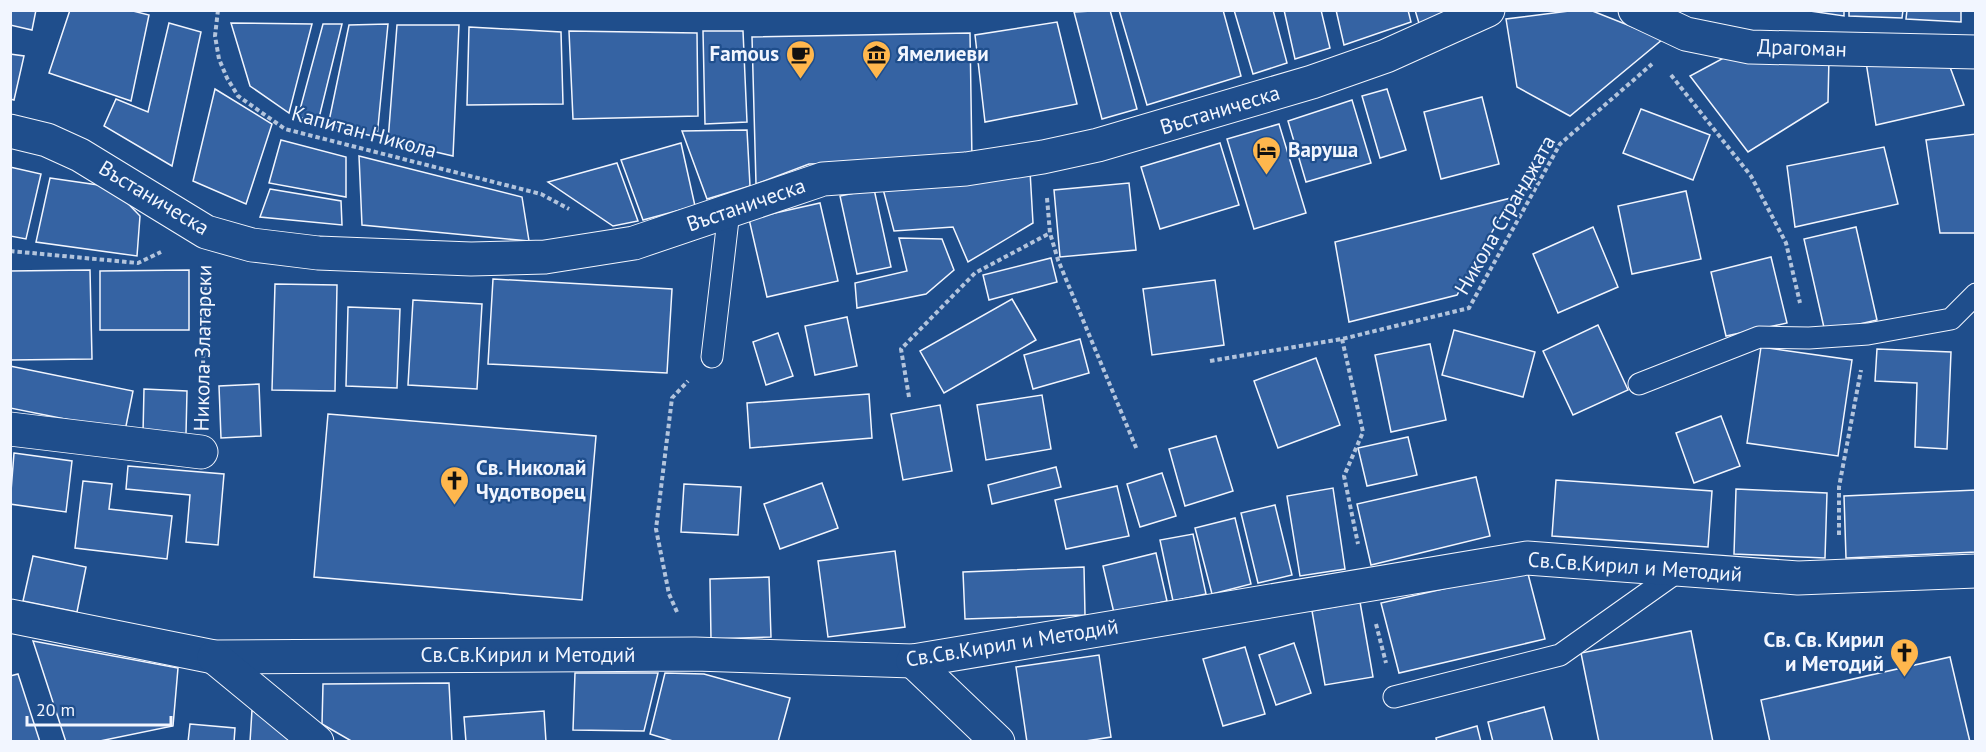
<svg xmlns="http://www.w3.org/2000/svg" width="1986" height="752" font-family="'PT Sans',sans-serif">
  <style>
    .building { fill: #3563a3; stroke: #f2f6ff; stroke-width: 1.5 }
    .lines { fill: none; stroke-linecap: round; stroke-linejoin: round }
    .service-casing { stroke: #f2f6ff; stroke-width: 23 }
    .pedestrian-casing { stroke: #f2f6ff; stroke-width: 35 }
    .minor-casing { stroke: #f2f6ff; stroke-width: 35 }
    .path { stroke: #b3c4dc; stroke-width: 4; stroke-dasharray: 4.5 3; stroke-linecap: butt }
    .service { stroke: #1f4e8c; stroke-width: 21 }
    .pedestrian { stroke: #1f4e8c; stroke-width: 33 }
    .minor { stroke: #1f4e8c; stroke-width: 33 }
    .labels { text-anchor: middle; stroke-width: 4.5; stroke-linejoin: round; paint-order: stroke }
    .street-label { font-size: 21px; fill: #f2f6ff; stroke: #1f4e8c }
    .poi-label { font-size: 21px; font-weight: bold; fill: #f2f6ff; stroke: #1f4e8c; text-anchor: start }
  </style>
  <rect width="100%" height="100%" fill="#1f4e8c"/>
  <g class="building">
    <polygon points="10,10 36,10 32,30 10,25"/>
    <polygon points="70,10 129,10 149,15 131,101 49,73"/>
    <polygon points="1110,10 1137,109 1102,119 1074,12"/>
    <polygon points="1119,10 1223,10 1241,76 1147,105"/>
    <polygon points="1234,10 1273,10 1287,63 1253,74"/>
    <polygon points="1284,10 1321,10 1330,48 1295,59"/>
    <polygon points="1336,10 1408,10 1411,22 1344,45"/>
    <polygon points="1415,10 1464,10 1421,30"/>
    <polygon points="1577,10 1590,10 1663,39 1570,116 1517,87 1506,19"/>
    <polygon points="1803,10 1844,10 1844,16"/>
    <polygon points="1849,10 1903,10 1902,18 1849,16"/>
    <polygon points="1907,10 1961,10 1961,22 1906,19"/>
    <polygon points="1057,22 1077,104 985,122 975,35"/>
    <polygon points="169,23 201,32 172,166 104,126 116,99 148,112"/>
    <polygon points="231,23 312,24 289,113 250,86"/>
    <polygon points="323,24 342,24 318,122 298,117"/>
    <polygon points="388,24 377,137 328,126 349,25"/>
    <polygon points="397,25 459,25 453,156 388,141"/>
    <polygon points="469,27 561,32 563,104 467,105"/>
    <polygon points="569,31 697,33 698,116 573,119"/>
    <polygon points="703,31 743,31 747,122 705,124"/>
    <polygon points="970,33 972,161 809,164 756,184 752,37"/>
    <polygon points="10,54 24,56 14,100 10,99"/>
    <polygon points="1731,54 1829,57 1828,102 1748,152 1690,76"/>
    <polygon points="1866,62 1950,67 1964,105 1876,125"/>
    <polygon points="215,89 272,124 246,204 193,181"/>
    <polygon points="1387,89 1406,150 1380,158 1362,96"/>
    <polygon points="1482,97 1499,164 1441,179 1424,112"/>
    <polygon points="1352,100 1371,163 1306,182 1288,121"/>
    <polygon points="1641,109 1710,135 1693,180 1623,153"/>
    <polygon points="1279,124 1306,213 1254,229 1227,139"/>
    <polygon points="747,130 750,186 707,199 682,131"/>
    <polygon points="1976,134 1976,233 1940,233 1926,140"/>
    <polygon points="281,140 346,157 346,197 269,183"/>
    <polygon points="681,143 695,206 643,220 621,160"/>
    <polygon points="1220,143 1239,205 1160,229 1141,167"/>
    <polygon points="1884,147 1898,204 1795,227 1787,166"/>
    <polygon points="359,156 522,197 529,241 362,225"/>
    <polygon points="617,163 638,221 613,226 548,182"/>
    <polygon points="10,167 41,174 26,239 10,236"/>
    <polygon points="1030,171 1033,223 968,262 953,227 894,231 883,189"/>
    <polygon points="50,178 112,187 140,216 137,256 36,242"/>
    <polygon points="1129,183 1136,250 1060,257 1054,190"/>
    <polygon points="270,189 341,201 342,225 260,217"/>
    <polygon points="874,189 891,267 857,274 840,196"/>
    <polygon points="1686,191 1701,259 1632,274 1618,206"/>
    <polygon points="1511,198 1457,295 1349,322 1335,242"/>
    <polygon points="820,203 838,281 767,297 749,219"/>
    <polygon points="1593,227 1618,287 1558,313 1533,254"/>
    <polygon points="1856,227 1877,320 1825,332 1804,239"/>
    <polygon points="899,238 942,239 954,270 926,294 857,308 855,283 907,271"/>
    <polygon points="1771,257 1787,323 1726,336 1711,272"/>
    <polygon points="1051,258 1057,282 989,300 983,275"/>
    <polygon points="90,270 92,359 10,360 10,271"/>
    <polygon points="189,270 189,330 100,330 100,271"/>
    <polygon points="493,279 672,289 667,373 488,364"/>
    <polygon points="1215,280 1224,345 1152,355 1143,289"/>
    <polygon points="275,284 337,285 335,391 272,390"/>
    <polygon points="1012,299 1036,340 944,393 920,351"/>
    <polygon points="413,300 482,304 477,389 408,385"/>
    <polygon points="348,307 400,309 397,388 346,386"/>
    <polygon points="847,317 857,366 815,375 805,326"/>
    <polygon points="1598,325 1628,390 1573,415 1543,351"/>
    <polygon points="1454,330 1535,352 1523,397 1442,375"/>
    <polygon points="778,333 793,376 766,385 753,342"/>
    <polygon points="1080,339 1089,373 1033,389 1024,355"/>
    <polygon points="1430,344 1446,420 1391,432 1375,355"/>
    <polygon points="1761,347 1852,360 1838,456 1747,443"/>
    <polygon points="1877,349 1951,352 1947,449 1915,447 1917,383 1875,381"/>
    <polygon points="1316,358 1340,425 1278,448 1254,381"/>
    <polygon points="10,366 133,391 125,431 10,408"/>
    <polygon points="259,384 261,436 221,438 219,386"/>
    <polygon points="144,389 187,391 186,434 143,433"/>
    <polygon points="869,394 872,438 750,448 747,403"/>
    <polygon points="1042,395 1051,449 986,460 977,405"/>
    <polygon points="940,405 952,471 903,480 891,414"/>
    <polygon points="328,414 596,436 582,600 314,577"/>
    <polygon points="1721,416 1740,466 1694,483 1676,433"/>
    <polygon points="1216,436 1233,491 1185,506 1169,449"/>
    <polygon points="1408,437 1417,475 1367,486 1358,448"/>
    <polygon points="14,453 72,461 66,512 10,504"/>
    <polygon points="128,466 224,474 218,545 186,542 190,495 126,489"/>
    <polygon points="1056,467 1061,487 992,504 988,485"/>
    <polygon points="1162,473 1176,516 1140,527 1127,484"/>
    <polygon points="1476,477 1490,536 1371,565 1357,504"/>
    <polygon points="1556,480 1712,491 1708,547 1552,536"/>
    <polygon points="83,481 112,484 109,509 172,516 167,559 75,548"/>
    <polygon points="822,483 838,528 780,549 764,504"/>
    <polygon points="684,484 741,487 738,535 681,532"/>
    <polygon points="1117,486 1129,536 1066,549 1055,500"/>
    <polygon points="1333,488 1345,569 1300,576 1287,496"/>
    <polygon points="1736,489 1827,493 1825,558 1734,554"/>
    <polygon points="1976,490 1976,552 1846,558 1844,496"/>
    <polygon points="1275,505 1292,575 1258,583 1241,513"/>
    <polygon points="1235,518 1251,584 1212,594 1195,528"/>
    <polygon points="1193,534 1206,594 1173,601 1160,540"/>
    <polygon points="895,551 905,627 828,637 818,561"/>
    <polygon points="1156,553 1167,601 1114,613 1103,566"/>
    <polygon points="33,556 86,567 77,612 23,601"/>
    <polygon points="1084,567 1085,615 965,619 963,572"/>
    <polygon points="1527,570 1545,639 1399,673 1381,603"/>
    <polygon points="769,577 771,637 711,639 710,579"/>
    <polygon points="1360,602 1373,677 1325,685 1312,611"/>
    <polygon points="1691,631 1713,742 1599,742 1581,653"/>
    <polygon points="33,641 178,668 173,726 95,742 66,742"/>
    <polygon points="1294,643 1311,693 1276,705 1259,655"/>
    <polygon points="1245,647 1265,714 1223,726 1203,659"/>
    <polygon points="1099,655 1111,737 1079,742 1027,742 1016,667"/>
    <polygon points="1950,657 1970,742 1770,742 1761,700"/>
    <polygon points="575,673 658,673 644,731 573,730"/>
    <polygon points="665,673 704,674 790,698 778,742 676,742 650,734"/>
    <polygon points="18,674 40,742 10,742 10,676"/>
    <polygon points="449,683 452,742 353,742 322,724 323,684"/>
    <polygon points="1544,707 1553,742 1493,742 1488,722"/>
    <polygon points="252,710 294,742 250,742"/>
    <polygon points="544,711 546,742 466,742 464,717"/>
    <polygon points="190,724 235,728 234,742 188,742"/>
    <polygon points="1477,726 1481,742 1437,742 1436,738"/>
  </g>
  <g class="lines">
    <defs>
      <g id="service">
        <polyline points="712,357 729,211"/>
        <polyline points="1639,384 1759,337 1809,338 1868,334 1951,319 1976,294"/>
        <polyline points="1394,697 1560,655 1680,570"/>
      </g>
      <polyline id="pedestrian" points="10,429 201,452"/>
      <g id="minor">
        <polyline points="1635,10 1686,34 1750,47 1976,52"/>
        <polyline points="10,131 47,140 80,155 206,232 252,245 318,253 471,259 545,257 634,243 823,179 966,169 1043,157 1098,145 1312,82 1386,56 1488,10"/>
        <polyline points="10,616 214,657 695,654 913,661 1527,558 1798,578 1976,571"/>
        <polyline points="214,657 317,742"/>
        <polyline points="913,661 998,742"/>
      </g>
    </defs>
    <use href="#service" class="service-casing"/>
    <use href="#pedestrian" class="pedestrian-casing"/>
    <use href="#minor" class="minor-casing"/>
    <g class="path">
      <polyline points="218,10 215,36 219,59 227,78 238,96 285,129 541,194 569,209"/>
      <polyline points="1671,75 1751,176 1786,243 1800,303"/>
      <polyline points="1047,198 1050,233 1058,260 1137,450"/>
      <polyline points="10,251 138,263 161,252"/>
      <polyline points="1342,339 1363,432 1344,476 1358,544"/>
      <polyline points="1210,361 1342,339 1469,308 1560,144 1652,64"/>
      <polyline points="909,397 901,349 975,273 1050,233"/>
      <polyline points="202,410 205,276"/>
      <polyline points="1839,535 1839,487 1861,370"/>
      <polyline points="677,612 669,594 656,529 672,398 688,381"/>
      <polyline points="1376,624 1386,663"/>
    </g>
    <use href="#service" class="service"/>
    <use href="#pedestrian" class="pedestrian"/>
    <use href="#minor" class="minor"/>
  </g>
  <defs>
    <symbol id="cafe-pin" viewBox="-11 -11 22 30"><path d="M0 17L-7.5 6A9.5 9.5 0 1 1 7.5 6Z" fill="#ffb74d" stroke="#1f4e8c"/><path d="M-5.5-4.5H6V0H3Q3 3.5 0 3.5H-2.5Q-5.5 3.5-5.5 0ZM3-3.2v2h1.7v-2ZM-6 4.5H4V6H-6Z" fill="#111"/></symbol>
    <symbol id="museum-pin" viewBox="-11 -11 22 30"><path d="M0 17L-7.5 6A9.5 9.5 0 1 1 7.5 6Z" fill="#ffb74d" stroke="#1f4e8c"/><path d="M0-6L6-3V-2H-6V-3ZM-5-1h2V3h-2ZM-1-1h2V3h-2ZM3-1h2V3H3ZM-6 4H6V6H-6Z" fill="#111"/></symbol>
    <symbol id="hotel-pin" viewBox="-11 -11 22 30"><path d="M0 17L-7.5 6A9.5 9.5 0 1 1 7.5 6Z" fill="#ffb74d" stroke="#1f4e8c"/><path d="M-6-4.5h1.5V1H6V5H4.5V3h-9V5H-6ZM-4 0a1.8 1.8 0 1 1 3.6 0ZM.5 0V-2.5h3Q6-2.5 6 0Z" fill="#111"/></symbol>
    <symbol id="church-pin" viewBox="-11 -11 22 30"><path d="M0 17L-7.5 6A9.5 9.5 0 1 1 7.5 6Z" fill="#ffb74d" stroke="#1f4e8c"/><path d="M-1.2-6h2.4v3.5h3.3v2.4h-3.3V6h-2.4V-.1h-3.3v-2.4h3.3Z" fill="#111"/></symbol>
  </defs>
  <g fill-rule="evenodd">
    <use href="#cafe-pin" x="784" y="38" width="33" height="45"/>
    <use href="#museum-pin" x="860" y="38" width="33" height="45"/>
    <use href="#hotel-pin" x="1250" y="134" width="33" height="45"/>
    <use href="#church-pin" x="438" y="464" width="33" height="45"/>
    <use href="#church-pin" x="1888" y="636" width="33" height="45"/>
  </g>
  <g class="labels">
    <g class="street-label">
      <text transform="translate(1802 48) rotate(2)" y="7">Драгоман</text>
      <text transform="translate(1220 110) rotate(-17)" y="7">Въстаническа</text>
      <text transform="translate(364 132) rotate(15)" y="7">Капитан Никола</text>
      <text transform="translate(154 198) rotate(31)" y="7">Въстаническа</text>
      <text transform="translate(746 205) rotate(-19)" y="7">Въстаническа</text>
      <text transform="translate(1505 215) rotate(-60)" y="7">Никола Странджата</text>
      <text transform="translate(203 348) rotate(-89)" y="7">Никола Златарски</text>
      <text transform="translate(1635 567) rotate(4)" y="7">Св.Св.Кирил и Методий</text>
      <text transform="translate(1012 643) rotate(-9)" y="7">Св.Св.Кирил и Методий</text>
      <text x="528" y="662">Св.Св.Кирил и Методий</text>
    </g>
    <g class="poi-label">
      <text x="779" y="61" text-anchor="end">Famous</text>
      <text x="897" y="61">Ямелиеви</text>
      <text x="1288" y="157">Варуша</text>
      <text x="476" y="475">Св. Николай<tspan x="476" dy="24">Чудотворец</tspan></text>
      <text x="1884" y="647" text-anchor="end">Св. Св. Кирил<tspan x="1884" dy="24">и Методий</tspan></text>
    </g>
  </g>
  <rect width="1986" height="752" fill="none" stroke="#f2f6ff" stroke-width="24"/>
  <path d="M27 716v9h144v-9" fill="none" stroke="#f2f6ff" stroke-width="3"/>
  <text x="36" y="716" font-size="18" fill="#f2f6ff" stroke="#1f4e8c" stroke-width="4.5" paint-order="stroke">20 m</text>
</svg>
